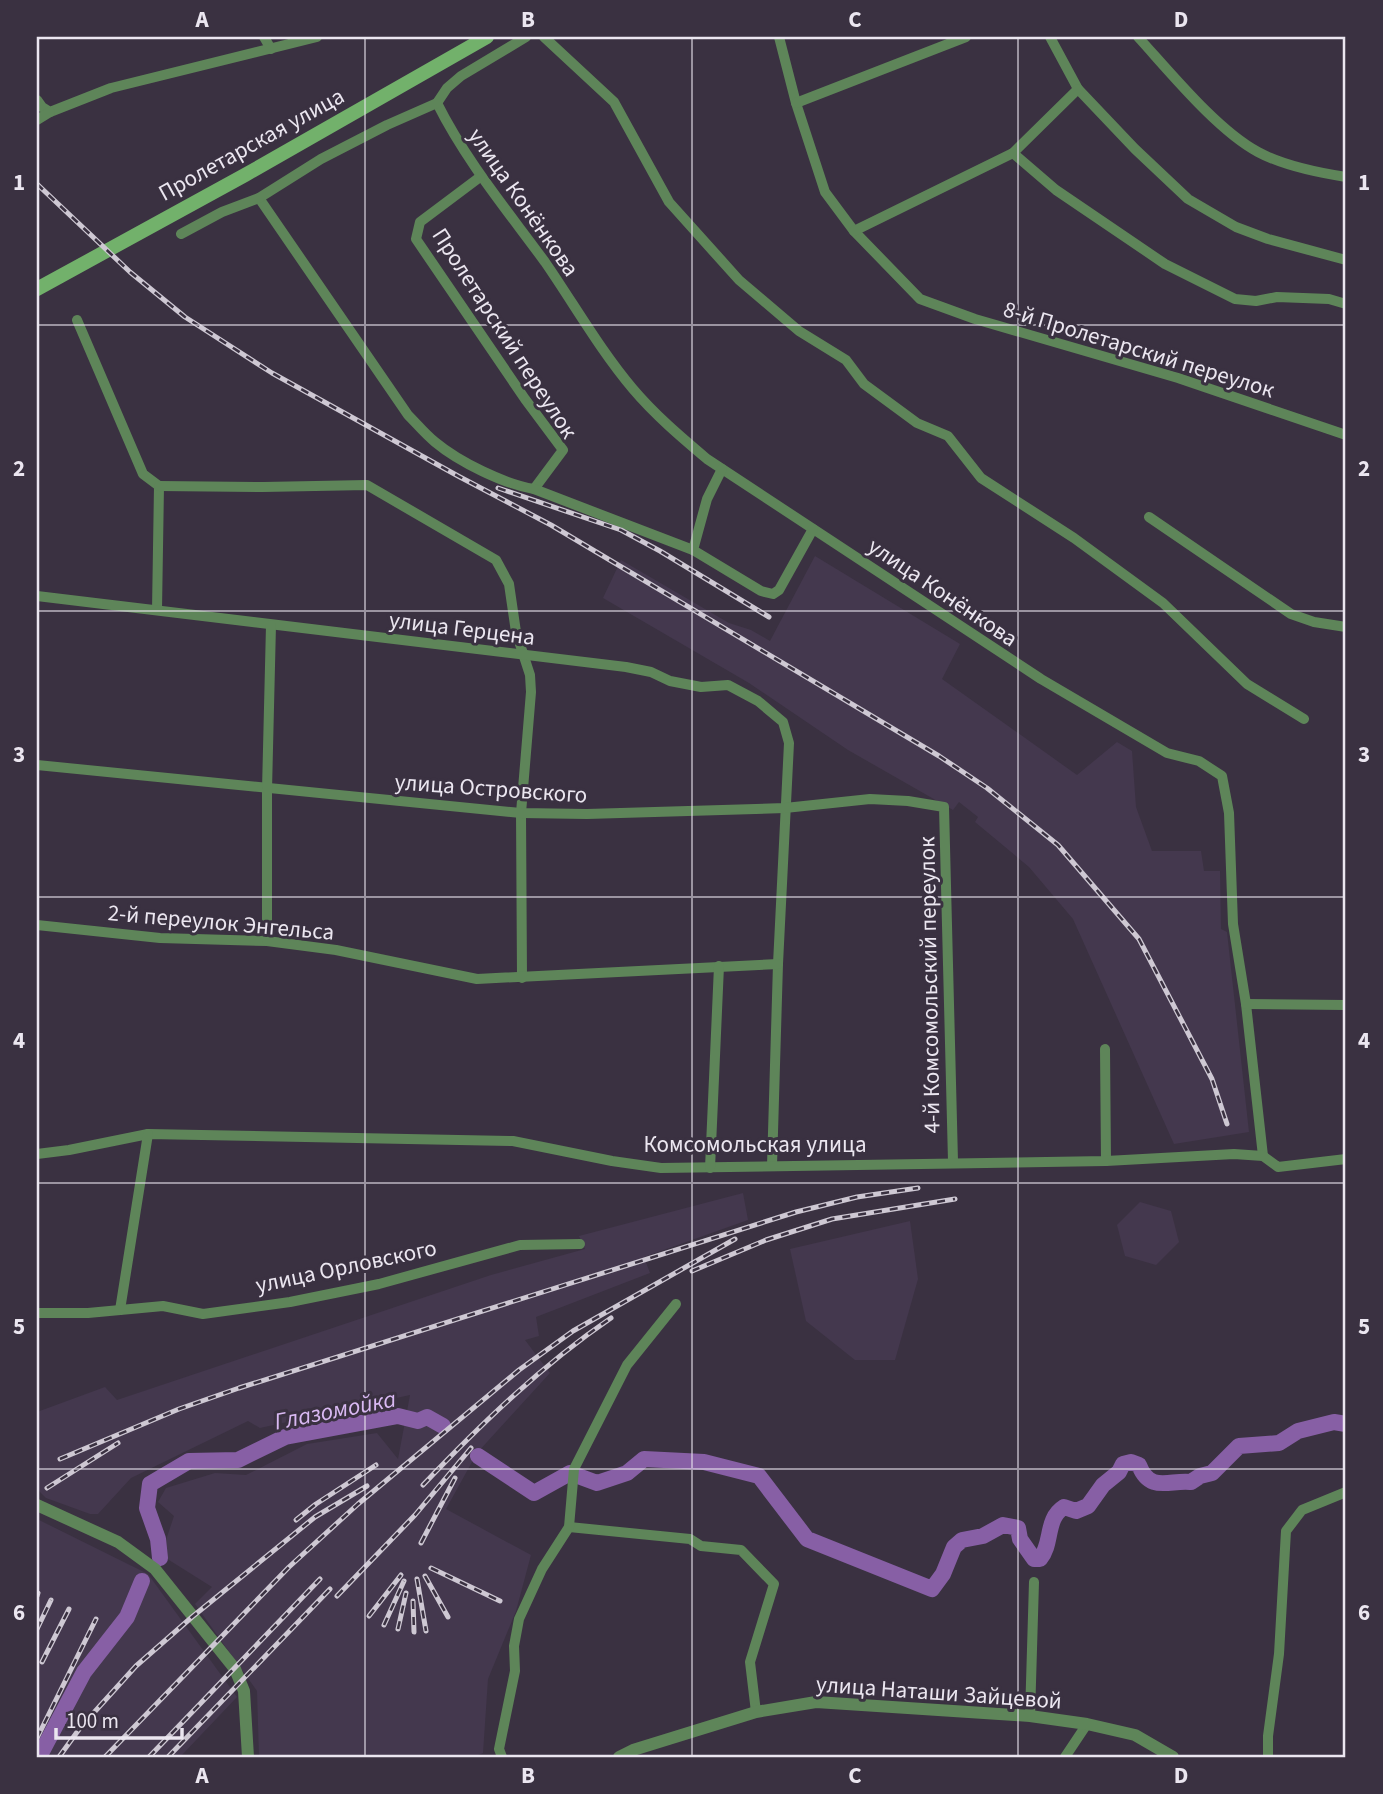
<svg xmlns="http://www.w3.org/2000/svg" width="1383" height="1794" font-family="'Source Sans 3',sans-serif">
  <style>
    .built { fill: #44384e }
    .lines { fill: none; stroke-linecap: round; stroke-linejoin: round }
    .river { stroke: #875fa5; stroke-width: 16 }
    .minor { stroke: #5e8559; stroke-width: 10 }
    .tertiary { stroke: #5e8559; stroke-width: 12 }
    .secondary { stroke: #72b16b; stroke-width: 14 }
    .rail-casing { stroke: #cec8d3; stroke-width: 5 }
    .rail { stroke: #3a3141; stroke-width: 2.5; stroke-dasharray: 8; stroke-linecap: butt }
    .grid { fill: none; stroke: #ebe6f0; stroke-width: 2; stroke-opacity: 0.55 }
    .labels { text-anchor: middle; stroke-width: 6; stroke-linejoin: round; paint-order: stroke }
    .street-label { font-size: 23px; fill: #ebe6f0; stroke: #3a3141 }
    .water-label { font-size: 24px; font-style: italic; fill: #d9b9f3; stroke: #3a3141 }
    .neatline { fill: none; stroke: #ebe6f0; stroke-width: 2.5 }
    .grid-label { font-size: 23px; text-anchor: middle; font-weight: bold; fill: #ebe6f0 }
  </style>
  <rect width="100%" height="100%" fill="#3a3141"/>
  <g class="built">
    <polygon points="815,556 960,644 942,679 1077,775 1117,742 1132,751 1136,807 1152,851 1201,851 1204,871 1220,871 1221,929 1227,932 1249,1132 1174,1144 1073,919 1029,867 975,822 978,817 959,802 953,810 848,750 749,683 603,598 621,560 729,623 751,630 770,641"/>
    <polygon points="743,1193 748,1220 644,1257 650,1273 536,1317 539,1336 525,1340 550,1373 477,1453 446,1509 531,1555 516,1611 488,1679 483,1753 474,1757 259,1757 257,1691 195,1604 212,1587 161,1555 174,1516 158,1502 166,1488 215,1473 246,1475 307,1444 377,1433 398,1459 410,1395 260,1428 248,1421 131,1478 98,1514 90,1514 46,1498 37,1489 37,1412 105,1387 117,1400 491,1275 585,1249 579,1236"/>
    <polygon points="1140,1202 1171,1211 1179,1242 1156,1265 1125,1256 1117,1225"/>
    <polygon points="910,1221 918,1279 895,1360 855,1360 806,1321 790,1249"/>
    <polygon points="37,1519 148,1574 237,1697 180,1757 37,1757"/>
  </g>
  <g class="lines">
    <g class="river">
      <path d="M 478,1456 L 534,1493 L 570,1473 L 597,1483 L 627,1473 L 644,1459 L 704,1462 L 759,1476 L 807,1539 L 932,1589 L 943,1574 L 954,1547 L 962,1540 L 983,1536 L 1003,1525 L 1018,1528 L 1020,1539 L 1034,1559 L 1040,1559 C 1053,1543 1045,1519 1064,1507 L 1076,1511 L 1088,1506 L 1103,1485 L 1119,1472 L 1123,1464 L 1131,1462 L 1139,1465 C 1150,1494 1171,1479 1191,1482 L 1200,1476 L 1212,1473 L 1239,1446 L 1279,1443 L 1298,1431 L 1334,1422 L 1346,1424"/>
      <polyline points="160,1558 158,1539 147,1508 150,1484 189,1461 238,1460 285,1437 398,1416 418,1421 427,1417 443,1426"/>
      <polyline points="39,1757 84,1672 127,1617 142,1581"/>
    </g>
    <g class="minor">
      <polyline points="264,37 271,49"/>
      <polyline points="544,37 614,102 669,202 739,280 799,331 846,360 864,384 917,423 948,436 981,478 1074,538 1163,603 1247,684 1304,719"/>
      <polyline points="779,37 796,103 825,192 854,231 920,299 975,319 1178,378 1346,435"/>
      <polyline points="1050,37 1078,89 1135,149 1188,199 1236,227 1268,239 1346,260"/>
      <path d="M 1138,37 C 1170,72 1217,130 1258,152 C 1282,165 1320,173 1346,177"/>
      <polyline points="37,100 42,107 50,112 111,88 317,37"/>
      <path d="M 437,103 C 466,161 507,210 545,262 C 574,304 600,350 633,389 C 655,415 681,437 707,459 L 1041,679 L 1167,753 L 1199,761 L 1222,776 L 1229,813 L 1233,924 L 1246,1004 L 1263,1156"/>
      <polyline points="796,103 966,37"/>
      <polyline points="37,120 50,112"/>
      <polyline points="1013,153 1056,190 1165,264 1235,299 1256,301 1277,297 1329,299 1346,304"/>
      <polyline points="480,177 420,222 416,239 525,399 563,450 534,489"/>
      <path d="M 259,198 L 408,415 C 417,424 425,434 435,442 C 459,462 504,484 534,489 L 693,550"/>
      <polyline points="854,231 1013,153 1078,89"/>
      <polyline points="181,234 222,212 259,198 321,159 387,125 437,103 447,88 461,76 526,37"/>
      <polyline points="77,320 143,474 159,486 157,610"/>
      <polyline points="722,469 707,499 693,550 761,591 773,594 779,590 813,529"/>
      <polyline points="159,486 263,487 367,485 496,560 509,584 516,632 530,675 531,692 521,813 522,978"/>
      <polyline points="1149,517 1291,614 1314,622 1346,627"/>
      <polyline points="37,596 626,667 651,672 670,681 701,687 728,685 758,701 783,722 789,743 778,964 772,1166"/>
      <polyline points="37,765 521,813 587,814 785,808 870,799 908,801 944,807 953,1161"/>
      <polyline points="37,925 160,938 267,941 336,950 477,979 778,964"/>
      <polyline points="267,941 267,790 271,625"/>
      <polyline points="1246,1004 1346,1005"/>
      <polyline points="1105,1049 1106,1161"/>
      <polyline points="37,1154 69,1150 148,1134 513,1141 612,1161 661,1168 1106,1161 1234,1154 1263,1156 1278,1167 1346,1159"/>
      <polyline points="710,1168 719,966"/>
      <polyline points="120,1310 148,1134"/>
      <polyline points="37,1313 88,1313 163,1306 203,1314 290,1302 379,1284 520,1245 580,1244"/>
      <polyline points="569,1527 690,1539 701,1546 741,1550 774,1584 750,1662 756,1712"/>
      <polyline points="1030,1716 1034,1582"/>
      <polyline points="502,1757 499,1749 515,1671 514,1646 519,1619 542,1569 569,1527 574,1469 627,1365 676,1304"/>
      <polyline points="1065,1757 1087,1724"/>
      <polyline points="1268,1757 1268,1736 1279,1654 1286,1531 1302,1510 1346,1492"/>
    </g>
    <g class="tertiary">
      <polyline points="37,1505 118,1542 155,1569 235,1669 244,1691 248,1757"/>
      <polyline points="619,1757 633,1750 756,1712 816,1702 1030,1716 1087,1724 1135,1735 1173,1757"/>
    </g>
    <polyline class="secondary" points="37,289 245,175 487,37"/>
    <defs>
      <g id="rail">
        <polyline points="37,184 130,272 185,317 272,373 458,476 551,525 939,756 987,788 1058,845 1139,939 1212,1079 1227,1124"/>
        <polyline points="498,488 621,530 660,551 769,617"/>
        <polyline points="692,1271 766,1240 832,1219 955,1199"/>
        <polyline points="60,1459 179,1409 239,1388 796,1212 857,1197 918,1188"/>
        <path d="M 423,1485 C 480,1425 542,1365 611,1318"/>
        <polyline points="47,1488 118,1443"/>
        <polyline points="296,1520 316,1504 376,1465"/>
        <polyline points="421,1543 455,1478"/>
        <polyline points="431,1568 500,1601"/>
        <polyline points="425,1576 448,1617"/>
        <polyline points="417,1579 426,1631"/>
        <polyline points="37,1596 38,1593"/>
        <polyline points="337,1596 415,1515 471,1448"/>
        <polyline points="413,1601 414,1632"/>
        <polyline points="369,1616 401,1575"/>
        <polyline points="384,1625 404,1581"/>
        <polyline points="37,1629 51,1600"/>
        <polyline points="398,1629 406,1593"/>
        <polyline points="42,1662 69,1609"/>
        <polyline points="37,1738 96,1619"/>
        <polyline points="59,1757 80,1728 136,1666 192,1617 315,1517 367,1486"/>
        <polyline points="105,1757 289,1567 358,1504 519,1370 573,1331 735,1239"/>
        <polyline points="149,1757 320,1579"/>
        <polyline points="168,1757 330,1589"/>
      </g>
    </defs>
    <use href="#rail" class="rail-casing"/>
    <use href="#rail" class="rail"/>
  </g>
  <path class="grid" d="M 365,37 L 365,1757M 692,37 L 692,1757M 1018,37 L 1018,1757M 37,325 L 1346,325M 37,611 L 1346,611M 37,897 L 1346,897M 37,1183 L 1346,1183M 37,1469 L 1346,1469"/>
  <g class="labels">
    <g class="street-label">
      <text transform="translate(251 144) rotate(-29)" y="8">Пролетарская улица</text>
      <text transform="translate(524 202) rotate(55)" y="8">улица Конёнкова</text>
      <text transform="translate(505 333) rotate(57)" y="8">Пролетарский переулок</text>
      <text transform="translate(1139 349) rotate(17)" y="8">8-й Пролетарский переулок</text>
      <text transform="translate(943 592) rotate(34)" y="8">улица Конёнкова</text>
      <text transform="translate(462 628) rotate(7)" y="8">улица Герцена</text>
      <text transform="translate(491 788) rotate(4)" y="8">улица Островского</text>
      <text transform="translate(221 922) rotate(5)" y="8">2-й переулок Энгельса</text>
      <text transform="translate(929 985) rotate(-91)" y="8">4-й Комсомольский переулок</text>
      <text x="755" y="1152">Комсомольская улица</text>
      <text transform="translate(346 1266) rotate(-12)" y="8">улица Орловского</text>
      <text transform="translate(939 1692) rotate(4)" y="8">улица Наташи Зайцевой</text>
    </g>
    <g class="water-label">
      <text transform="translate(335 1410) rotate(-11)" y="8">Глазомойка</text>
    </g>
  </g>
  <rect width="1383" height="1794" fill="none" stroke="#3a3141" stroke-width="77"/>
  <path d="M56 1728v10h126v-10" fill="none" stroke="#ebe6f0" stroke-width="3.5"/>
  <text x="66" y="1728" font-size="21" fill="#ebe6f0" stroke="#3a3141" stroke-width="5" paint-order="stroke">100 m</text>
  <rect x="38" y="38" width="1306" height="1718" class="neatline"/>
  <g class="grid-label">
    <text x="202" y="27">A</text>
    <text x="528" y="27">B</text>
    <text x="855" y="27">C</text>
    <text x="1181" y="27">D</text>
    <text x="19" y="190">1</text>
    <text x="1364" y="190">1</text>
    <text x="19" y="476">2</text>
    <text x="1364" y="476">2</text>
    <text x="19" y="762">3</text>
    <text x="1364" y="762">3</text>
    <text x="19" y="1048">4</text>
    <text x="1364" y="1048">4</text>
    <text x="19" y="1334">5</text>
    <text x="1364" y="1334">5</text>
    <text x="19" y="1620">6</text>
    <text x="1364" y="1620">6</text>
    <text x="202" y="1783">A</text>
    <text x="528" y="1783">B</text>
    <text x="855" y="1783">C</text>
    <text x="1181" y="1783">D</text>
  </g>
</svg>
